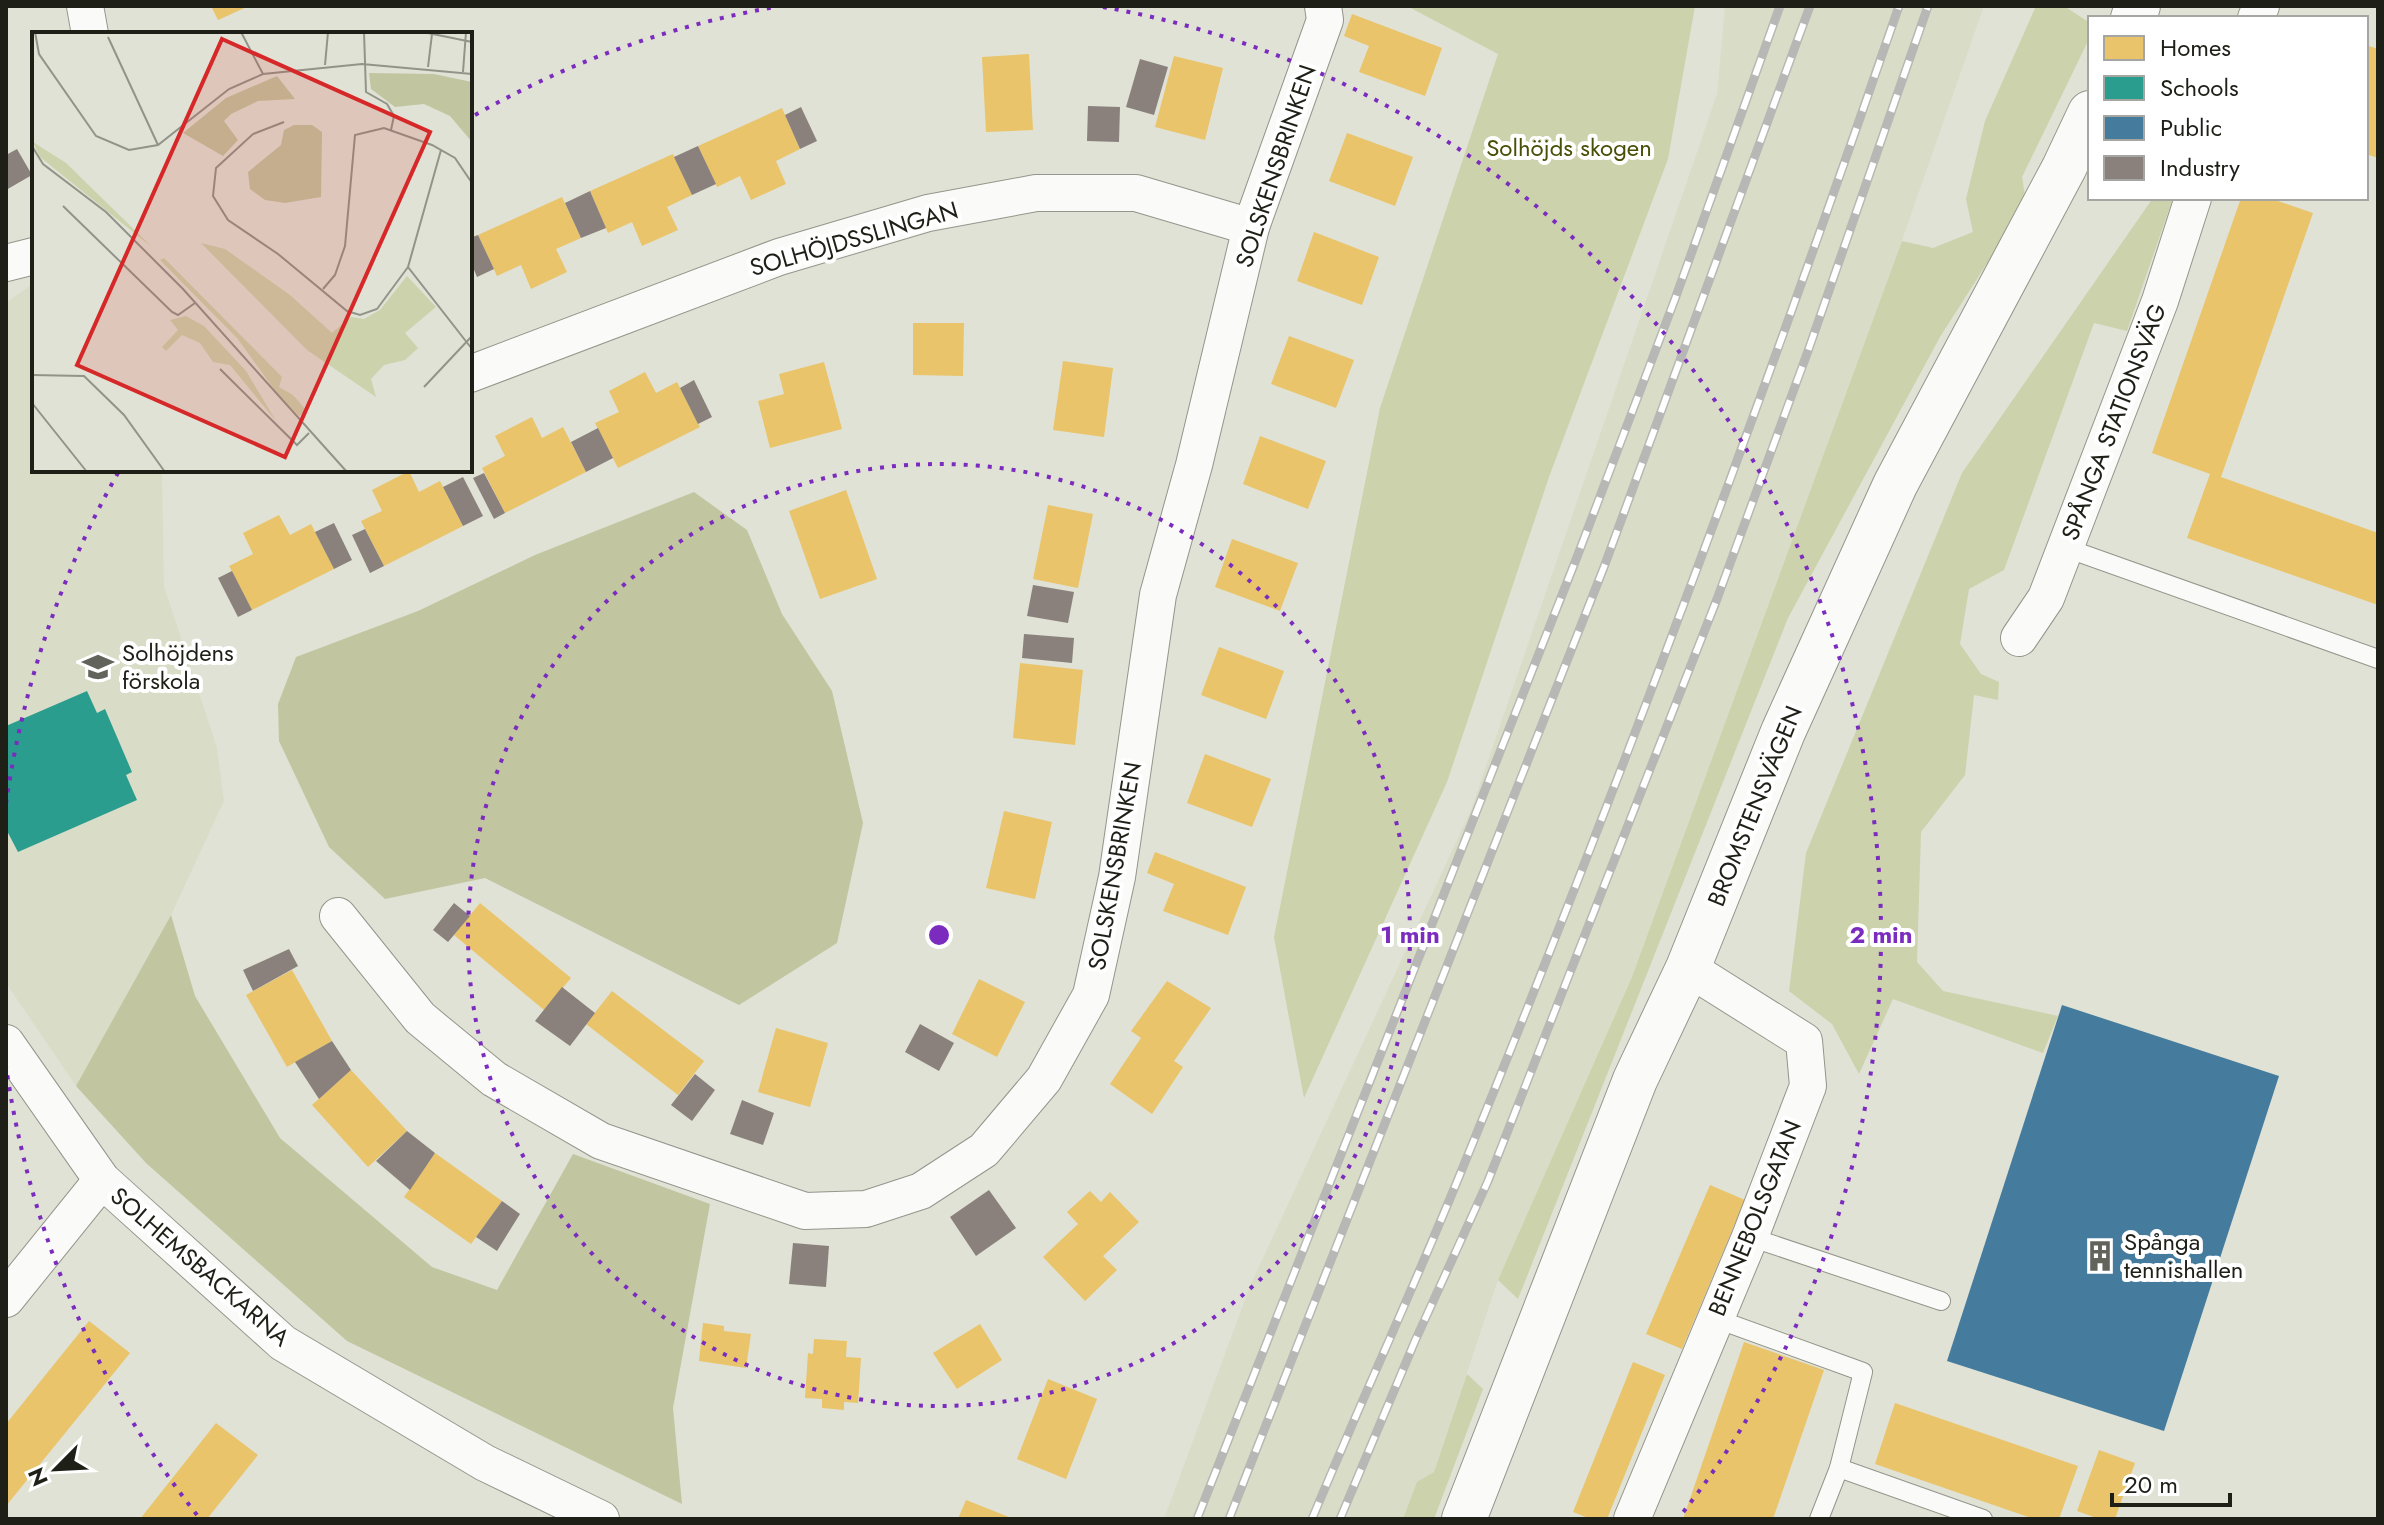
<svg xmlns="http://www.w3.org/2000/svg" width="2384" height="1525" font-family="Jost,sans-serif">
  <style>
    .built { fill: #d9ddc7 }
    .green { fill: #ccd2ab }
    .forest { fill: #c1c6a0 }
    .homes { fill: #e9c46a }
    .schools { fill: #2a9d8f }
    .public { fill: #457b9d }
    .industry { fill: #8a817c }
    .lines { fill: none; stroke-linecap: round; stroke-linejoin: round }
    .lane-casing { stroke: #94958b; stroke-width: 20 }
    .street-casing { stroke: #94958b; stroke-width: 38 }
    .secondary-casing { stroke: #94958b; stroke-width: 46 }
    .lane { stroke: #fafbf9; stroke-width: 18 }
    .street { stroke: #fafbf9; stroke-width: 36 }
    .secondary { stroke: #fafbf9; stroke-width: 44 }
    .rail-casing { stroke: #b7b8b5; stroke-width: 9 }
    .rail { stroke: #fff; stroke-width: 6; stroke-dasharray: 18; stroke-linecap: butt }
    .ring { fill: none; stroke: #7b2cbf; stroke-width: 4; stroke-dasharray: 4 8 }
    .labels { text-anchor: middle; stroke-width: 8; stroke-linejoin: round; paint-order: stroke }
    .park-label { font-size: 24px; fill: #494f06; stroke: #fff }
    .street-label { font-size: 24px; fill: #1e1f17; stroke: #fff }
    .poi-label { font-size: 24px; fill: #1e1f17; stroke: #fff; text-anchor: start }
    .inset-road { fill: none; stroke: #929489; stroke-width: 2 }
    .view { fill: #d62828; fill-opacity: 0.15; stroke: #d62828; stroke-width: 4 }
    .inset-edge { fill: none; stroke: #1e1f17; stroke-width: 4 }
    .centre { fill: #7b2cbf; stroke: #fff; stroke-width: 4 }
    .ring-label { font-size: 24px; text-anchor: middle; font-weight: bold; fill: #7b2cbf; stroke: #fff; stroke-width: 8; stroke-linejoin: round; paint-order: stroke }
  </style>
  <rect width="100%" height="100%" fill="#e0e2d5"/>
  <g class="built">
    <polygon points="1725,6 1984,6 1858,366 1632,977 1498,1280 1434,1472 1417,1483 1403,1519 1164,1519 1250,1286 1471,810 1717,94"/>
    <polygon points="34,283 34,470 162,470 164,586 217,748 224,801 171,915 76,1086 6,983 6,303"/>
  </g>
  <g class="green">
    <polygon points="1407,6 1695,6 1668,159 1549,477 1447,782 1304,1098 1274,937 1380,408 1498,54"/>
    <polygon points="2036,6 2064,6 2090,23 2090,37 2022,177 2026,202 1940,337 1788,618 1518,1299 1498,1280 1632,977 1902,241 1933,248 1973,232 1966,199 1985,121"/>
    <polygon points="2153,198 2173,198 2127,331 2094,323 2004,570 1969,589 1960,644 1981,674 1999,682 1998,700 1974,695 1965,775 1921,832 1917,962 1943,991 2058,1016 2043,1053 1893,999 1859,1074 1832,1024 1789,991 1806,853 1962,473"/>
    <polygon points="1467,1374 1483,1389 1434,1519 1403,1519 1417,1482 1434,1472"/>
  </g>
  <g class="forest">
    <polygon points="694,492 747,530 782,614 832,691 863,823 837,943 739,1005 485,878 385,899 329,847 279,741 278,704 296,657 418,611 535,555"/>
    <polygon points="171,915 195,996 280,1138 432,1267 497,1290 573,1154 710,1204 673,1408 682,1504 347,1341 146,1163 76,1086"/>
  </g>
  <g class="homes">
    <polygon points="211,6 249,6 218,20"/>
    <polygon points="1352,14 1442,48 1425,96 1359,72 1369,46 1344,36"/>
    <polygon points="2366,45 2378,49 2378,158 2366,154"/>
    <polygon points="1029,54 1033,130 986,132 982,57"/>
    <polygon points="1174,56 1223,68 1205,140 1155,127"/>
    <polygon points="782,108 800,149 776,161 786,184 751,200 740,176 717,187 698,146"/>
    <polygon points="1347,133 1413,157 1395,206 1329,181"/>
    <polygon points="673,154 692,195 667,207 678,230 642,246 632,222 608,233 590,191"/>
    <polygon points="562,197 581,238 556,249 567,272 531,289 521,265 497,276 478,235"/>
    <polygon points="2241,198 2269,198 2313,213 2221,477 2378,533 2378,605 2187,538 2210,474 2152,453"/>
    <polygon points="1314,232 1379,257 1362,305 1297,281"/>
    <polygon points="913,323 964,323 963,376 913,375"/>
    <polygon points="1289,336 1354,360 1336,408 1271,384"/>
    <polygon points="1063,361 1113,368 1104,437 1053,430"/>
    <polygon points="824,362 842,429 770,448 758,401 784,394 779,374"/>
    <polygon points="645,372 656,393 677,382 700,427 618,468 595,423 619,412 609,391"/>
    <polygon points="532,417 542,438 563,427 586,472 505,513 482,468 505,456 495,436"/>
    <polygon points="1260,436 1326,461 1308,509 1243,484"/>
    <polygon points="409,471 419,492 440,481 463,526 384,566 361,521 382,511 372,490"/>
    <polygon points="846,490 877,579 820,599 789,511"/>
    <polygon points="1048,505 1093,514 1078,588 1033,579"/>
    <polygon points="279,515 290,535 311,524 334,569 252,610 229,566 253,554 243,533"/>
    <polygon points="1232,539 1298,563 1280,611 1215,587"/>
    <polygon points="1219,647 1284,671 1266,719 1201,695"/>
    <polygon points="1020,663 1083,670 1075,745 1013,738"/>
    <polygon points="1205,754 1271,779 1252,827 1187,803"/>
    <polygon points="1004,811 1052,822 1035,899 986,888"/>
    <polygon points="1155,852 1246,887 1228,935 1163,911 1174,884 1147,873"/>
    <polygon points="480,903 571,978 544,1010 454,935"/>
    <polygon points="292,970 332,1041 287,1067 246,995"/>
    <polygon points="979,979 1025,1002 997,1057 952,1034"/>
    <polygon points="1167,981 1211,1008 1174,1061 1183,1067 1152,1114 1110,1084 1141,1038 1131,1031"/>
    <polygon points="612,991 704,1061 678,1095 586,1024"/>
    <polygon points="776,1028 828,1043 810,1107 758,1092"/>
    <polygon points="351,1070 407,1131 368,1167 312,1105"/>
    <polygon points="435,1153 502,1201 471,1244 404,1197"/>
    <polygon points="1710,1185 1745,1200 1682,1349 1646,1334"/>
    <polygon points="1090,1191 1101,1202 1110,1192 1139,1222 1103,1256 1117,1270 1085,1301 1043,1257 1078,1224 1067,1212"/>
    <polygon points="89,1321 130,1353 6,1506 6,1424"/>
    <polygon points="703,1323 724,1326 724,1331 751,1334 746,1368 699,1361"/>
    <polygon points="980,1324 1002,1360 957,1389 933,1353"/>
    <polygon points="814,1339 847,1341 846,1357 861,1358 858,1403 844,1402 844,1410 822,1408 822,1399 805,1398 808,1353 813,1354"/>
    <polygon points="1744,1342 1824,1370 1773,1519 1683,1519"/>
    <polygon points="1633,1362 1665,1375 1607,1519 1591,1519 1573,1512"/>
    <polygon points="1048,1379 1097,1399 1066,1479 1017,1459"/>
    <polygon points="1895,1403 2078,1466 2059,1519 2034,1519 1875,1464"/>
    <polygon points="216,1423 258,1455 207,1519 140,1519"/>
    <polygon points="2099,1450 2135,1463 2115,1519 2099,1519 2077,1511"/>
    <polygon points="966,1500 1014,1519 958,1519"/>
  </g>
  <polygon class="schools" points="87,691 97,713 105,709 132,772 126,775 137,800 18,852 6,829 6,726"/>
  <polygon class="public" points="2062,1005 2279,1076 2164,1431 1947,1361"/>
  <g class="industry">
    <polygon points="1140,59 1168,67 1154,115 1126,107"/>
    <polygon points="1088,106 1120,107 1119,142 1087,141"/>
    <polygon points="801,107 817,141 800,149 785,115"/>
    <polygon points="698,146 716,184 692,195 674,157"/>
    <polygon points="17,149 32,175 6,190 6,155"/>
    <polygon points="590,191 606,228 581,238 565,203"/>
    <polygon points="478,235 494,269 477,277 470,260 470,238"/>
    <polygon points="694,380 712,417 698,424 680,388"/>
    <polygon points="598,428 613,458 586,472 571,442"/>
    <polygon points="484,473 505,513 494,519 473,478"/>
    <polygon points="463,477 483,516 463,526 443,487"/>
    <polygon points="334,523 352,560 334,569 315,532"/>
    <polygon points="365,529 384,566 370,573 352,535"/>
    <polygon points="232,571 252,610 238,617 218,578"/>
    <polygon points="1033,585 1074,592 1068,623 1027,616"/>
    <polygon points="1024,634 1074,638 1072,663 1022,658"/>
    <polygon points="454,903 470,916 448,942 433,930"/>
    <polygon points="289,949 298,966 253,991 243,970"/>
    <polygon points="562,987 595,1013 570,1046 535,1021"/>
    <polygon points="920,1024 954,1043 939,1071 905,1052"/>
    <polygon points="332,1041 351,1070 319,1099 295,1062"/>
    <polygon points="695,1074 715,1090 692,1121 671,1105"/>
    <polygon points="742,1100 774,1113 763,1145 730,1134"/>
    <polygon points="407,1131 435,1153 410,1190 376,1161"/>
    <polygon points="989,1190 1016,1228 976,1256 950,1217"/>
    <polygon points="502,1201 520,1214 497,1251 476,1237"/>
    <polygon points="793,1243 829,1246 826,1287 789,1284"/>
  </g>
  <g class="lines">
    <defs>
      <g id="lane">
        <polyline points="2066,548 2378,659"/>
        <polyline points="1750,1237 1941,1301"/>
        <polyline points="1714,1318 1863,1372 1839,1468 1819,1519"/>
        <polyline points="1839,1468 1983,1519"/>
      </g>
      <g id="street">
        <polyline points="85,6 90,34"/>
        <polyline points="2256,18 2261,6"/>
        <polyline points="6,263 34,256"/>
        <polyline points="470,374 779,257 928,213 1036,193 1136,193 1251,227"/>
        <polyline points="2019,638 2046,598 2160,301 2193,198"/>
        <polyline points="338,916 420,1018 494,1079 601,1141 805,1211 866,1209 921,1191 984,1150 1044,1079 1091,995 1117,877 1158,595 1194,465 1251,227 1325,20 1323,6"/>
        <polyline points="6,1043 102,1180 283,1343 485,1463 601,1519"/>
        <polyline points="6,1299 102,1180"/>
        <polyline points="1632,1519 1750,1237 1808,1086 1804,1041 1688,968"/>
      </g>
      <g id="secondary">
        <polyline points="2133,18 2138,6"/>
        <polyline points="1464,1519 1635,1080 1688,968 1783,732 1895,485 2064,168 2090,113"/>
      </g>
    </defs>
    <use href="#lane" class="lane-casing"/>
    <use href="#street" class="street-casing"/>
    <use href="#secondary" class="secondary-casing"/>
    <use href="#lane" class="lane"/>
    <use href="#street" class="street"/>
    <use href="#secondary" class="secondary"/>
    <defs>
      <g id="rail">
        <polyline points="1197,1519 1577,557 1675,299 1780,6"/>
        <polyline points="1229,1519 1604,567 1810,6"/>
        <path d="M 1312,1519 C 1361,1401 1415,1285 1463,1167 C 1620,784 1764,397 1899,6"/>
        <polyline points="1340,1519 1415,1341 1488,1181 1717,599 1808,351 1928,6"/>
      </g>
    </defs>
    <use href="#rail" class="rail-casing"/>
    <use href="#rail" class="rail"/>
  </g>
  <g class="ring">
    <circle cx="939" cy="935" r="471"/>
    <path d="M197 1515A942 942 0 0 1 6 1066M6 804A942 942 0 0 1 119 471M475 115A942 942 0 0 1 775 7M1103 7A942 942 0 0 1 1681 1515"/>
  </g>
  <defs>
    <symbol id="school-bare" viewBox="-9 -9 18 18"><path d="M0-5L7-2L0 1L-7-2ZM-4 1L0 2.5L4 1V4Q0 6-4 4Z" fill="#62635a" stroke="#fff" stroke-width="2.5" paint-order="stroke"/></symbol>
    <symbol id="building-bare" viewBox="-9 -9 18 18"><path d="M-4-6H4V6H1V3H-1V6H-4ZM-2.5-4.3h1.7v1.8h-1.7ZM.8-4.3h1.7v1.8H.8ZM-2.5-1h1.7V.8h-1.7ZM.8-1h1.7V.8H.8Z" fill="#62635a" stroke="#fff" stroke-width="2.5" paint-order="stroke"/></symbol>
  </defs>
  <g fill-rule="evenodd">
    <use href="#school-bare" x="76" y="645" width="44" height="44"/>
    <use href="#building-bare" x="2078" y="1234" width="44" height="44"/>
  </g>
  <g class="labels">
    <g class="park-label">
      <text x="1569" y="156">Solhöjds skogen</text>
    </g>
    <g class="street-label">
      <text transform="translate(1276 166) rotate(-72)" y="8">SOLSKENSBRINKEN</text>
      <text transform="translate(854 239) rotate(-16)" y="8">SOLHÖJDSSLINGAN</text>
      <text transform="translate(2114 422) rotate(-69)" y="8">SPÅNGA STATIONSVÄG</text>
      <text transform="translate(1755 806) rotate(-68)" y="8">BROMSTENSVÄGEN</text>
      <text transform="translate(1115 866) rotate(-80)" y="8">SOLSKENSBRINKEN</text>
      <text transform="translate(1755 1218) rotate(-68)" y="8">BENNEBOLSGATAN</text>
      <text transform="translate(200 1267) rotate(41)" y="8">SOLHEMSBACKARNA</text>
    </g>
    <g class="poi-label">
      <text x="122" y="661">Solhöjdens<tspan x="122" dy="28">förskola</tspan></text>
      <text x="2124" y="1250">Spånga<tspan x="2124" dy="28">tennishallen</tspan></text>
    </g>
  </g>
  <g transform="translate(32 32)">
    <rect width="440" height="440" fill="#e0e2d5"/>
    <path d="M 1,110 L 34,131 L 121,216 L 8,125 ZM 169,211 L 193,217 L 258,263 L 300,301 L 319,285 L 332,287 L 348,278 L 375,244 L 404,275 L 373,301 L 386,316 L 373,328 L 352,333 L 339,347 L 344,365 L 275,318 ZM 132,226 L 250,345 L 247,355 L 261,363 L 274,378 L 271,382 L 267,384 L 247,364 L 205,306 L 128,228 ZM 154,284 L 172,294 L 214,339 L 244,389 L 198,333 L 181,330 L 168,311 L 150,303 L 134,319 L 130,315 L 146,298 L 138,288 Z" fill="#ccd2ab"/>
    <path d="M 337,41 L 402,42 L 440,50 L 440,110 L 418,84 L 392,72 L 363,75 L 339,57 ZM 245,44 L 263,67 L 226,69 L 199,82 L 192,89 L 206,108 L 191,124 L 151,101 L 194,66 ZM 262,93 L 280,93 L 290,100 L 289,165 L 253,171 L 233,168 L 218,157 L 216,140 L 249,113 L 252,98 Z" fill="#c1c6a0"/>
    <path class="inset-road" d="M 3,0 L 7,22 L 64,104 L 97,118 L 126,113 L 197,57 L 231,42 L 330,32 L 440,42M 209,0 L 231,42M 332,0 L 334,60 L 355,72 L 362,84 L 359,98M 391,0 L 440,10M 76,5 L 126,113M 293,33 L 296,0M 396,35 L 400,2M 431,40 L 434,0M 252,90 L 221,102 L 184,136 L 181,164 L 196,188 L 246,222 L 315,279 L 328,283 L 345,277 L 376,235M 0,114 L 11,132 L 74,180 L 151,257 L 315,440M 409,118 L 376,235 L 440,317M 31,174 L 140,280 L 146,283 L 163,271M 291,257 L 303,243 L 313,214 L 323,103 L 352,96 L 400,113 L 423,126 L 440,151M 188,337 L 265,413 L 277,401M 0,343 L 52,344 L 92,383 L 133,440M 392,355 L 440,304M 0,371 L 55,440"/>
    <path class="view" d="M 190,7 L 398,100 L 253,425 L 45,333 Z"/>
    <rect width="440" height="440" class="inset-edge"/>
  </g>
  <circle cx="939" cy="935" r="12" class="centre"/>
  <g class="ring-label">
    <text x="1410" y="943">1 min</text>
    <text x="1881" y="943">2 min</text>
  </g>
  <rect width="2384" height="1525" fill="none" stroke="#1e1f17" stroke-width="16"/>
  <rect x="2088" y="16" width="280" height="184" fill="#ffffff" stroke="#a5a5a2" stroke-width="2"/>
  <rect x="2104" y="36" width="40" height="24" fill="#e9c46a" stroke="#a5a5a2" stroke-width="2"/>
  <text x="2160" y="56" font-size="24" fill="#1e1f17">Homes</text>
  <rect x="2104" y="76" width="40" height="24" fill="#2a9d8f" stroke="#a5a5a2" stroke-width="2"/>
  <text x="2160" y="96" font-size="24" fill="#1e1f17">Schools</text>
  <rect x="2104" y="116" width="40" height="24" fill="#457b9d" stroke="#a5a5a2" stroke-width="2"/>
  <text x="2160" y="136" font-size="24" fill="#1e1f17">Public</text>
  <rect x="2104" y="156" width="40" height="24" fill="#8a817c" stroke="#a5a5a2" stroke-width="2"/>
  <text x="2160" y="176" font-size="24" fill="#1e1f17">Industry</text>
  <g transform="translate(56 1469) rotate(246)" stroke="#ffffff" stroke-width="6" paint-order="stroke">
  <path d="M0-6L14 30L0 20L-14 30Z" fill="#1e1f17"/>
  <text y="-12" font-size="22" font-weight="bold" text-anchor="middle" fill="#1e1f17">N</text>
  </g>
  <path d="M2112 1493v12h118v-12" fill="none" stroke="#1e1f17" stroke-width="4"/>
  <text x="2124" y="1493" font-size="24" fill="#1e1f17" stroke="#ffffff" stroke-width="6" paint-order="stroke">20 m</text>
</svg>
